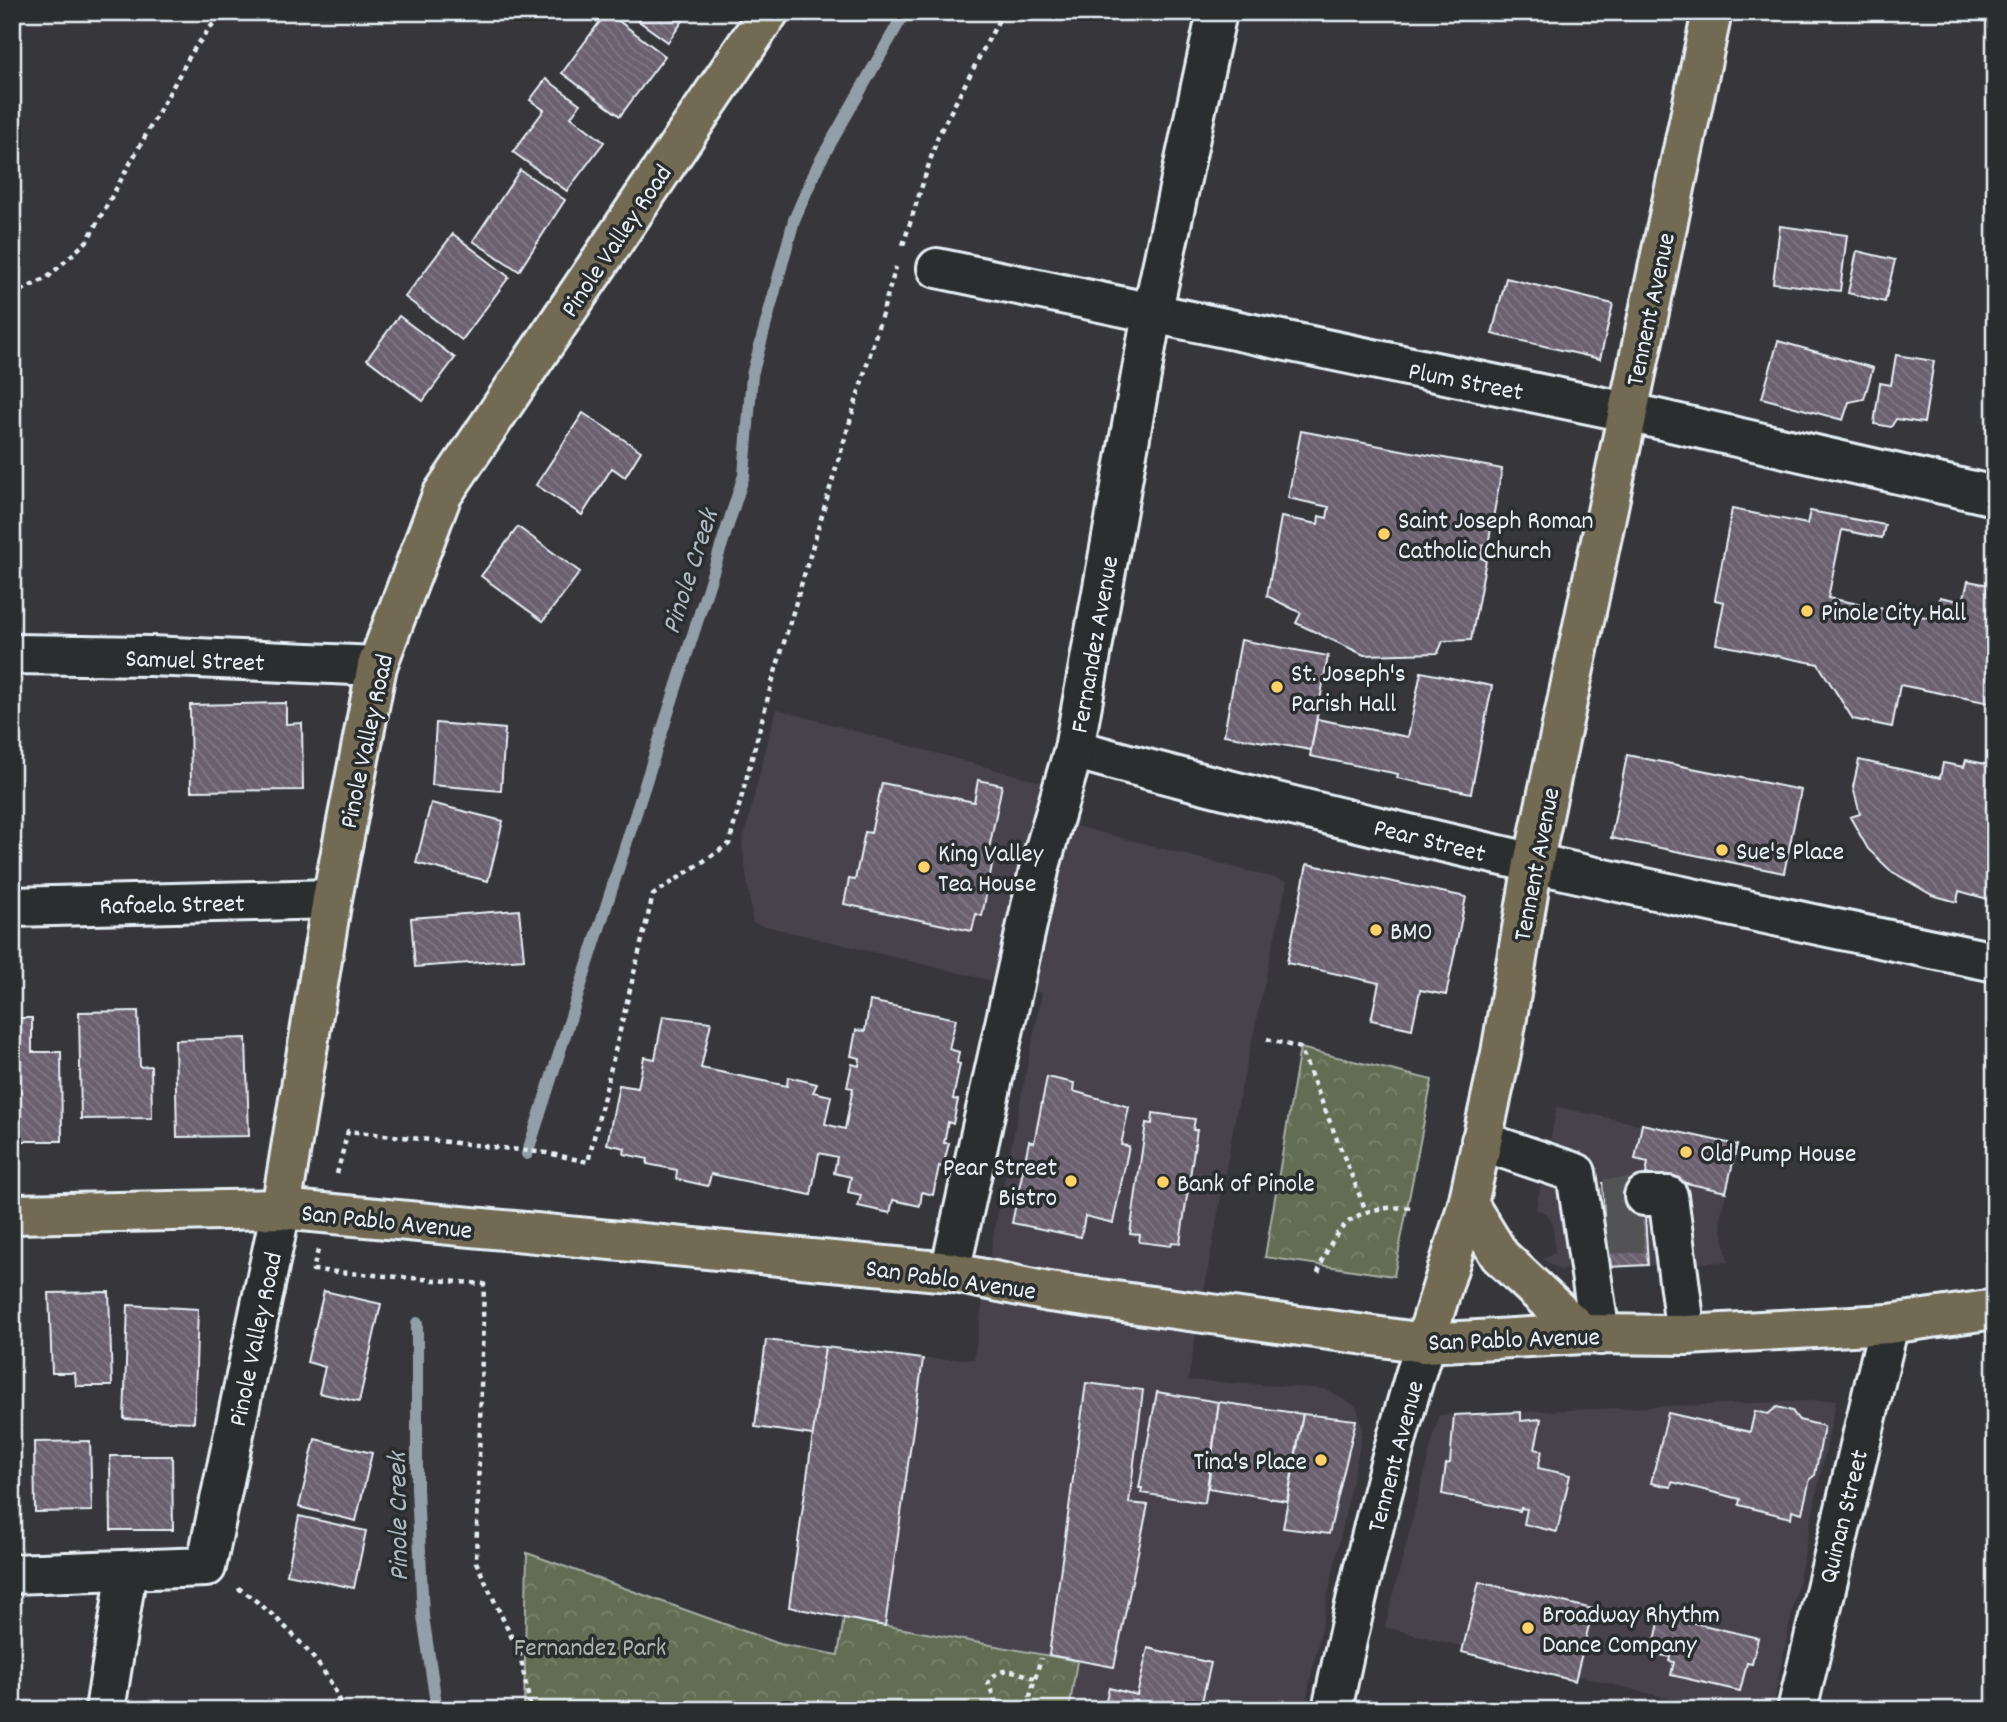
<svg xmlns="http://www.w3.org/2000/svg" width="2007" height="1722" font-family="Dekko,sans-serif">
  <style>
    .built { fill: #47434b }
    .park { fill: url(#park-crowns); stroke: #a6afa6; stroke-width: 2 }
    .lines { fill: none; stroke-linecap: round; stroke-linejoin: round }
    .stream { stroke: #929fa9; stroke-width: 12 }
    .building { fill: url(#building-back-hatch); stroke: #e8f1f8; stroke-width: 2 }
    .minor-tunnel { stroke: #525357; stroke-width: 38; stroke-dasharray: 38 19; stroke-linecap: butt }
    .minor-casing { stroke: #e8f1f8; stroke-width: 44 }
    .major-casing { stroke: #e8f1f8; stroke-width: 44 }
    .path { stroke: #e8f1f8; stroke-width: 4.5; stroke-dasharray: 5 5; stroke-linecap: butt }
    .minor { stroke: #2a2d2e; stroke-width: 38 }
    .major { stroke: #736b52; stroke-width: 38 }
    .poi-dot { fill: #ffd166; stroke: #2a2d2e; stroke-width: 2.5 }
    .labels { text-anchor: middle; stroke-width: 7; stroke-linejoin: round; paint-order: stroke }
    .street-label { font-size: 26px; fill: #e8f1f8; stroke: #2a2d2e }
    .poi-label { font-size: 26px; fill: #e8f1f8; stroke: #2a2d2e; text-anchor: start }
    .park-label { font-size: 26px; fill: #acb6ae; stroke: #2a2d2e }
    .water-label { font-size: 28px; font-style: italic; fill: #aebac4; stroke: #2a2d2e }
  </style>
  <defs>
    <pattern id="park-crowns" width="20" height="18" patternUnits="userSpaceOnUse" patternTransform="scale(1.75)"><rect width="20" height="18" fill="#636d53"/><path d="M2 6a3 3 0 1 1 6 0M12 15a3 3 0 1 1 6 0" fill="none" stroke="#79826c"/></pattern>
    <pattern id="building-back-hatch" width="6" height="6" patternUnits="userSpaceOnUse" patternTransform="scale(1.75)"><rect width="6" height="6" fill="#6b606f"/><path d="M-1 5l2 2M0 0l6 6M5-1l2 2" fill="none" stroke="#807784"/></pattern>
  </defs>
  <rect width="100%" height="100%" fill="#37373b"/>
  <filter id="ink" filterUnits="userSpaceOnUse"><feTurbulence type="fractalNoise" baseFrequency=".0143" numOctaves="2"/><feDisplacementMap in="SourceGraphic" scale="14" xChannelSelector="R" yChannelSelector="G"/><feConvolveMatrix kernelMatrix="1 2 1 2 8 2 1 2 1" color-interpolation-filters="sRGB"/></filter>
  <g filter="url(#ink)">
    <g class="built">
      <polygon points="776,709 1080,793 1076,826 1287,881 1236,1113 1188,1380 1325,1389 1356,1406 1363,1429 1304,1710 1069,1710 1076,1661 1048,1664 789,1607 825,1347 923,1359 974,1359 993,1237 1042,993 753,923 742,844"/>
      <polygon points="1557,1107 1737,1145 1720,1219 1728,1262 1559,1270 1543,1259 1555,1253 1553,1224 1546,1213 1536,1209"/>
      <polygon points="1836,1400 1772,1710 1715,1710 1385,1627 1439,1415"/>
    </g>
    <g class="park">
      <polygon points="1300,1048 1432,1080 1394,1276 1265,1257"/>
      <polygon points="527,1553 780,1644 838,1655 844,1618 1077,1661 1069,1710 524,1710"/>
    </g>
    <g class="lines">
      <g class="stream">
        <polyline points="527,1154 744,475 752,375 794,220 818,165 905,12"/>
        <polyline points="417,1323 417,1488 423,1616 437,1710"/>
      </g>
    </g>
    <g class="building">
      <polygon points="607,12 665,56 620,116 562,73"/>
      <polygon points="626,12 689,12 668,42"/>
      <polygon points="546,79 580,104 571,117 604,142 567,191 513,152 544,110 530,100"/>
      <polygon points="520,170 565,200 519,271 473,241"/>
      <polygon points="1780,226 1847,235 1840,291 1773,283"/>
      <polygon points="453,234 509,277 462,340 405,297"/>
      <polygon points="1857,251 1895,260 1885,302 1848,293"/>
      <polygon points="1506,278 1613,304 1600,359 1492,334"/>
      <polygon points="399,316 455,358 423,401 367,359"/>
      <polygon points="1778,341 1873,368 1864,399 1849,402 1843,420 1762,398"/>
      <polygon points="1896,355 1934,361 1924,423 1896,419 1891,427 1874,424 1880,383 1891,385"/>
      <polygon points="583,413 641,451 625,477 612,468 582,515 536,485"/>
      <polygon points="1301,431 1502,469 1488,545 1483,545 1481,558 1486,560 1471,640 1443,641 1438,653 1364,655 1296,623 1301,613 1267,596 1281,517 1318,524 1319,516 1327,518 1329,507 1288,498"/>
      <polygon points="1732,509 1807,524 1810,511 1885,525 1882,538 1842,530 1828,598 1936,619 1940,597 1963,602 1968,581 1989,585 1995,558 1995,704 1900,685 1892,727 1853,719 1818,664 1716,644 1724,602 1715,600"/>
      <polygon points="518,527 580,572 543,621 481,576"/>
      <polygon points="1241,640 1328,656 1311,750 1224,735"/>
      <polygon points="1421,672 1492,686 1471,793 1397,778 1398,774 1310,756 1317,719 1408,737"/>
      <polygon points="286,703 286,724 302,723 303,790 191,791 190,705"/>
      <polygon points="436,723 505,729 501,791 432,785"/>
      <polygon points="1627,755 1801,790 1784,873 1611,838"/>
      <polygon points="1859,760 1940,778 1943,763 1964,767 1966,760 1995,766 1995,908 1984,898 1959,891 1957,902 1932,895 1891,871 1868,849 1850,817 1860,814 1853,787"/>
      <polygon points="978,780 1002,785 988,854 994,855 982,916 976,914 972,931 844,904 849,879 855,880 865,832 871,833 882,783 974,802"/>
      <polygon points="431,803 503,821 488,881 416,863"/>
      <polygon points="1307,864 1466,897 1446,995 1420,990 1412,1029 1371,1020 1379,983 1287,963"/>
      <polygon points="519,910 524,959 415,967 411,918"/>
      <polygon points="870,1001 956,1019 949,1049 959,1052 957,1063 960,1064 953,1099 958,1100 953,1124 948,1122 944,1143 949,1143 943,1167 939,1166 933,1195 922,1192 920,1206 893,1200 890,1213 858,1206 861,1195 848,1192 851,1177 834,1173 837,1157 819,1153 811,1195 711,1174 708,1186 676,1179 677,1170 647,1164 648,1159 624,1154 625,1148 607,1144 619,1085 638,1088 644,1057 655,1059 663,1016 711,1022 701,1068 787,1086 788,1077 817,1084 813,1092 831,1096 825,1124 845,1129 853,1088 847,1087 852,1064 859,1066 860,1058 851,1056 856,1030 865,1031"/>
      <polygon points="138,1011 140,1067 151,1066 152,1118 81,1119 79,1012"/>
      <polygon points="12,1018 32,1018 32,1052 61,1052 62,1141 12,1141"/>
      <polygon points="246,1038 249,1136 177,1137 175,1040"/>
      <polygon points="1047,1077 1074,1083 1073,1091 1129,1107 1121,1145 1129,1146 1113,1223 1085,1216 1081,1237 1012,1223 1029,1141 1034,1143"/>
      <polygon points="1153,1113 1195,1119 1193,1130 1197,1130 1180,1243 1172,1242 1171,1246 1139,1242 1140,1235 1130,1234 1146,1123 1152,1124"/>
      <polygon points="1642,1124 1737,1145 1726,1192 1646,1174 1648,1162 1635,1159"/>
      <polygon points="1643,1181 1648,1265 1608,1267 1603,1183"/>
      <polygon points="324,1291 381,1304 359,1402 319,1393 325,1367 307,1362"/>
      <polygon points="109,1292 112,1386 76,1386 75,1373 52,1373 49,1293"/>
      <polygon points="128,1305 198,1309 194,1422 124,1419"/>
      <polygon points="766,1340 825,1347 813,1435 755,1427"/>
      <polygon points="825,1347 923,1359 885,1626 789,1607"/>
      <polygon points="1086,1383 1143,1390 1129,1503 1148,1505 1114,1667 1049,1655"/>
      <polygon points="1157,1392 1219,1402 1205,1503 1141,1493 1142,1488 1139,1488"/>
      <polygon points="1219,1402 1303,1414 1287,1501 1208,1488"/>
      <polygon points="1777,1407 1792,1411 1799,1420 1824,1426 1815,1475 1810,1479 1802,1513 1792,1510 1791,1518 1739,1505 1740,1499 1672,1482 1671,1487 1651,1483 1668,1413 1750,1432 1755,1411 1768,1414"/>
      <polygon points="1521,1412 1521,1421 1541,1419 1535,1449 1542,1451 1538,1468 1570,1475 1557,1532 1524,1524 1527,1509 1521,1508 1520,1511 1442,1494 1446,1464 1450,1463 1454,1415"/>
      <polygon points="1303,1414 1356,1420 1329,1534 1283,1528"/>
      <polygon points="315,1439 372,1453 356,1521 299,1507"/>
      <polygon points="90,1441 92,1511 35,1512 34,1442"/>
      <polygon points="110,1456 172,1456 173,1530 111,1530"/>
      <polygon points="299,1516 366,1531 354,1588 287,1574"/>
      <polygon points="1479,1582 1593,1609 1575,1681 1462,1652"/>
      <polygon points="1661,1615 1758,1638 1752,1664 1747,1663 1740,1691 1671,1675 1674,1662 1669,1661 1670,1657 1652,1653"/>
      <polygon points="1148,1648 1211,1663 1200,1710 1104,1710 1109,1688 1137,1695"/>
    </g>
    <g class="lines">
      <g class="minor-tunnel">
        <polyline points="1604,1198 1644,1196"/>
        <polyline points="1605,1235 1646,1233"/>
      </g>
      <defs>
        <g id="minor">
          <polyline points="937,268 1627,412 1995,496"/>
          <polyline points="12,654 150,656 377,666"/>
          <path d="M 1074,749 C 1172,777 1272,801 1371,825 C 1578,875 1786,919 1995,962"/>
          <polyline points="12,907 332,899"/>
          <polyline points="1481,1141 1576,1173 1600,1335"/>
          <polyline points="1644,1196 1668,1196 1686,1335"/>
          <polyline points="950,1272 1040,866 1074,749 1152,314 1217,12"/>
          <polyline points="12,1574 206,1567 281,1209"/>
          <polyline points="105,1710 127,1570"/>
          <path d="M 1332,1710 C 1358,1586 1387,1463 1425,1343"/>
          <polyline points="1797,1710 1889,1324"/>
        </g>
        <g id="major">
          <polyline points="1468,1204 1500,1256 1583,1334"/>
          <polyline points="281,1209 332,899 377,666 442,495 769,12"/>
          <polyline points="12,1214 281,1209 950,1272 1049,1292 1425,1343 1583,1334 1686,1335 1889,1324 1995,1309"/>
          <polyline points="1425,1343 1468,1204 1501,1053 1533,864 1712,12"/>
        </g>
      </defs>
      <use href="#minor" class="minor-casing"/>
      <use href="#major" class="major-casing"/>
      <g class="path">
        <polyline points="903,245 938,136 1003,12"/>
        <polyline points="12,295 47,278 87,241 192,52 222,12"/>
        <polyline points="1267,1039 1300,1048 1366,1211"/>
        <polyline points="337,1174 348,1131 547,1153 588,1162 653,895 729,844 771,686 896,267"/>
        <polyline points="318,1250 313,1270 484,1284 476,1562 520,1655 531,1710"/>
        <path d="M 1318,1273 C 1336,1221 1358,1204 1414,1208"/>
        <path d="M 238,1588 C 270,1608 337,1672 341,1710"/>
        <polyline points="1027,1707 1041,1658"/>
        <path d="M 1027,1708 L 996,1702 L 988,1683 C 1000,1663 1018,1672 1036,1679"/>
      </g>
      <use href="#minor" class="minor"/>
      <use href="#major" class="major"/>
    </g>
  </g>
  <g class="poi-dot">
    <circle cx="1384" cy="534" r="7"/>
    <circle cx="1807" cy="611" r="7"/>
    <circle cx="1277" cy="687" r="7"/>
    <circle cx="1722" cy="850" r="7"/>
    <circle cx="924" cy="867" r="7"/>
    <circle cx="1376" cy="930" r="7"/>
    <circle cx="1686" cy="1152" r="7"/>
    <circle cx="1071" cy="1181" r="7"/>
    <circle cx="1163" cy="1182" r="7"/>
    <circle cx="1321" cy="1460" r="7"/>
    <circle cx="1528" cy="1628" r="7"/>
  </g>
  <g class="labels">
    <g class="street-label">
      <text transform="translate(615 240) rotate(-56)" y="9">Pinole Valley Road</text>
      <text transform="translate(1649 309) rotate(-78)" y="9">Tennent Avenue</text>
      <text transform="translate(1466 380) rotate(11)" y="9">Plum Street</text>
      <text transform="translate(1093 644) rotate(-80)" y="9">Fernandez Avenue</text>
      <text transform="translate(195 659) rotate(2)" y="9">Samuel Street</text>
      <text transform="translate(365 741) rotate(-78)" y="9">Pinole Valley Road</text>
      <text transform="translate(1430 839) rotate(14)" y="9">Pear Street</text>
      <text transform="translate(1535 864) rotate(-79)" y="9">Tennent Avenue</text>
      <text transform="translate(172 903) rotate(-1)" y="9">Rafaela Street</text>
      <text transform="translate(387 1220) rotate(6)" y="9">San Pablo Avenue</text>
      <text transform="translate(951 1278) rotate(8)" y="9">San Pablo Avenue</text>
      <text transform="translate(1514 1338) rotate(-2)" y="9">San Pablo Avenue</text>
      <text transform="translate(254 1339) rotate(-78)" y="9">Pinole Valley Road</text>
      <text transform="translate(1394 1456) rotate(-75)" y="9">Tennent Avenue</text>
      <text transform="translate(1842 1516) rotate(-76)" y="9">Quinan Street</text>
    </g>
    <g class="poi-label">
      <text x="1398" y="528">Saint Joseph Roman<tspan x="1398" dy="30">Catholic Church</tspan></text>
      <text x="1821" y="620">Pinole City Hall</text>
      <text x="1291" y="681">St. Joseph's<tspan x="1291" dy="30">Parish Hall</tspan></text>
      <text x="1736" y="859">Sue's Place</text>
      <text x="938" y="861">King Valley<tspan x="938" dy="30">Tea House</tspan></text>
      <text x="1390" y="939">BMO</text>
      <text x="1700" y="1161">Old Pump House</text>
      <text x="1057" y="1175" text-anchor="end">Pear Street<tspan x="1057" dy="30">Bistro</tspan></text>
      <text x="1177" y="1191">Bank of Pinole</text>
      <text x="1307" y="1469" text-anchor="end">Tina's Place</text>
      <text x="1542" y="1622">Broadway Rhythm<tspan x="1542" dy="30">Dance Company</tspan></text>
    </g>
    <g class="park-label">
      <text x="590" y="1655">Fernandez Park</text>
    </g>
    <g class="water-label">
      <text transform="translate(688 571) rotate(-72)" y="10">Pinole Creek</text>
      <text transform="translate(396 1517) rotate(-91)" y="10">Pinole Creek</text>
    </g>
  </g>
  <rect width="2007" height="1722" fill="none" stroke="#2a2d2e" stroke-width="42"/>
  <rect x="21" y="21" width="1965" height="1680" fill="none" stroke="#e8f1f8" stroke-width="2.5" filter="url(#ink)"/>
</svg>
